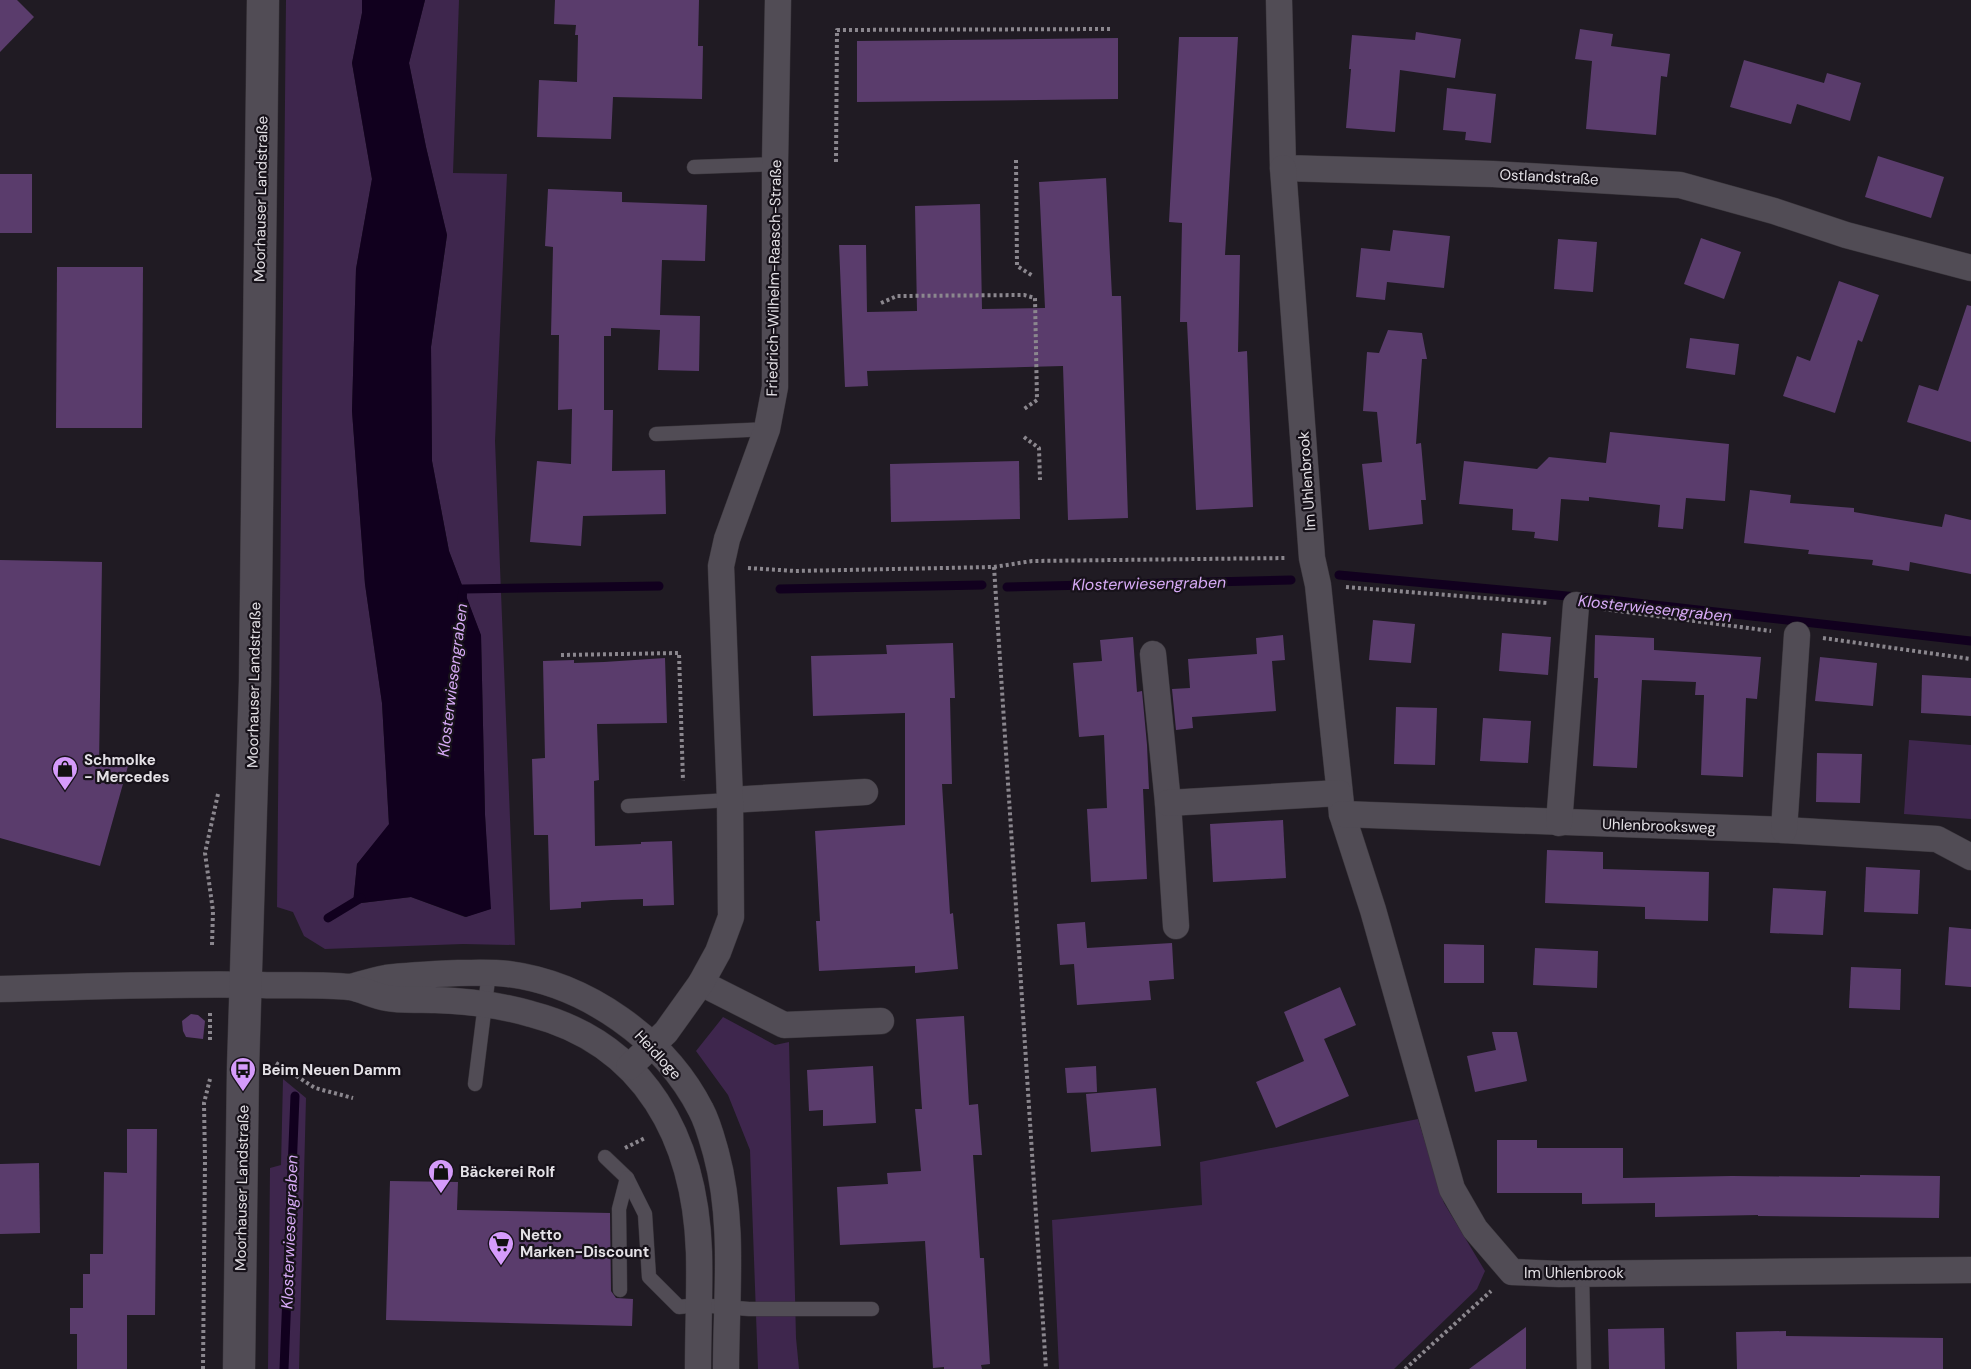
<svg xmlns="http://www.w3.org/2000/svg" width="1971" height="1369" font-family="'DM Sans',sans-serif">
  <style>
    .green { fill: #3e264d }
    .water { fill: #11001e }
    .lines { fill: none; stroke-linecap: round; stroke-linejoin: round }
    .stream { stroke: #11001e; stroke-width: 9 }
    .building { fill: #5a3c6c }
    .service-casing { stroke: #3a363c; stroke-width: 15 }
    .minor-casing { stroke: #3a363c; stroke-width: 27 }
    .tertiary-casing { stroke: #3a363c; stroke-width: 33 }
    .path { stroke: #8b878e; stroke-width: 4; stroke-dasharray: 3 3; stroke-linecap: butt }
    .service { stroke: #514c55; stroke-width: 14 }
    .minor { stroke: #514c55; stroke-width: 26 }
    .tertiary { stroke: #514c55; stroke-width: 32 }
    .labels { text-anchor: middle; stroke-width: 4.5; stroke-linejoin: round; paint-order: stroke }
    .street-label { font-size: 15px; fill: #e4e1e6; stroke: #17121a }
    .poi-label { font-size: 15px; font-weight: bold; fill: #e4e1e6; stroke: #17121a; text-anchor: start }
    .water-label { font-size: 16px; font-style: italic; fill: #d7aaf6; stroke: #17121a }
  </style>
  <rect width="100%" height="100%" fill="#201b23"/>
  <g class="green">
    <polygon points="286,0 362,0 362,13 352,63 372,179 356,269 352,411 365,584 382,703 389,825 357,864 353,904 411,897 465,917 490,909 485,815 481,636 449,551 432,461 431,347 447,235 426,147 409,63 425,0 459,0 453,173 507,174 495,441 515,945 463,944 325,949 304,936 293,912 277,907"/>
    <polygon points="1909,740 1971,745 1971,819 1904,814"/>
    <polygon points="723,1017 775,1045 789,1042 796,1338 799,1369 758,1369 750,1150 728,1095 696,1051"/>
    <polygon points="283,1079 306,1098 299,1369 268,1369 270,1168 281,1165"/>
    <polygon points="1418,1119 1444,1203 1485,1271 1477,1289 1394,1369 1059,1369 1052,1220 1202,1205 1200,1162"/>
  </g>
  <polygon class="water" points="362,0 425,0 409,63 426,147 447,235 431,347 432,461 449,551 481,635 485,815 491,909 466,917 411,897 353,904 357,864 389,824 382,703 365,584 352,411 356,269 372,179 352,63 362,13"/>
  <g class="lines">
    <g class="stream">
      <polyline points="1339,575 1610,600 1971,641"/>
      <polyline points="1007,587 1291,580"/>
      <polyline points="780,589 982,585"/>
      <polyline points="462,600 463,589 659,586"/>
      <polyline points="328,918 361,898"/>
      <polyline points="284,1369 295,1096"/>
    </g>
  </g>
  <g class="building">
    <polygon points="0,0 17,0 34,17 0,52"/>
    <polygon points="555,0 699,0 698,46 703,46 702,99 613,97 611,139 537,137 539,80 577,82 578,35 575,35 576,25 554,24"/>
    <polygon points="1580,29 1613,34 1611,46 1670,54 1667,77 1661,76 1656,135 1586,129 1592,61 1575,59"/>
    <polygon points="1416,32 1461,39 1455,78 1400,70 1395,132 1346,128 1351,69 1349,69 1352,35 1415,40"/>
    <polygon points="1179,37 1238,37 1225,255 1240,255 1238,352 1247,351 1253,507 1196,510 1187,322 1180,322 1182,223 1169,222"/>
    <polygon points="1118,38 1118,99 857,102 857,41"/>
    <polygon points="1744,60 1824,83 1827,73 1861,83 1850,121 1797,104 1791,124 1730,107"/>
    <polygon points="1447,88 1496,94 1491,143 1465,140 1466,132 1443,130"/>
    <polygon points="1878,156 1944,177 1931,218 1865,197"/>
    <rect x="0" y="174" width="32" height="59"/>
    <polygon points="1106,178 1112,296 1121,296 1128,518 1068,520 1063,366 867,371 868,386 845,387 839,245 866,245 867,312 917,311 915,206 980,204 982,309 1045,308 1039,182"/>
    <polygon points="548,189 622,192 622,202 707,205 705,261 662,260 660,315 700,316 699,371 658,370 660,330 611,328 611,336 604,336 604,410 613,410 612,471 665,470 666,514 583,516 581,546 530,542 537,461 571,464 572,409 558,410 559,335 551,335 553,247 545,246"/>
    <polygon points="1393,230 1450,236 1444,288 1387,282 1385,300 1356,297 1361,248 1390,251"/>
    <polygon points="1701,238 1741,252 1724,299 1684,284"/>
    <polygon points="1558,239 1597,242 1593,292 1554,289"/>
    <polygon points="57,267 143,267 142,428 56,428"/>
    <polygon points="1839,281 1879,295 1862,342 1858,340 1835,413 1783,396 1797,356 1810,361"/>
    <polygon points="1967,305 1971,306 1971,442 1907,422 1919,385 1938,391"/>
    <polygon points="1388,330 1422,333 1427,359 1422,359 1416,444 1421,443 1426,500 1421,500 1423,524 1369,530 1362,464 1382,462 1377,412 1363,411 1367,352 1379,353"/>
    <polygon points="1690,338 1739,344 1735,375 1686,368"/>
    <polygon points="1610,432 1729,444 1725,501 1686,498 1683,529 1658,527 1660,505 1589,497 1589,501 1561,499 1558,541 1534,538 1535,532 1512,530 1513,509 1459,504 1464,461 1537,469 1549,457 1606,463"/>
    <polygon points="1019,461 1020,519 891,522 890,464"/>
    <polygon points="1750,490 1791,495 1790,503 1854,508 1854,512 1942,527 1945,514 1971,520 1971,574 1910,562 1909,571 1872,565 1873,560 1808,554 1809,550 1744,543"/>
    <polygon points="0,560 102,562 99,766 128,766 100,866 0,838"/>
    <polygon points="1373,620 1415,624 1411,663 1369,660"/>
    <polygon points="1502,633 1551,637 1548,675 1499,671"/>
    <polygon points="1283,635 1285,660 1272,661 1276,711 1192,717 1193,728 1176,730 1172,689 1190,688 1188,659 1257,654 1256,638"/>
    <polygon points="1595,635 1654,638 1654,650 1761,657 1757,699 1746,698 1743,777 1701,775 1704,695 1695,695 1696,682 1642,680 1637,768 1593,766 1598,678 1594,678"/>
    <polygon points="1133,637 1137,692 1142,691 1147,745 1149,789 1143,789 1147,879 1091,882 1087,809 1107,808 1104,735 1079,737 1073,663 1102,661 1100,640"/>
    <polygon points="953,643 955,698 950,698 952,784 942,784 950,914 953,913 958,969 915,973 915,966 819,971 816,921 820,921 815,831 905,825 905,713 813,716 811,656 887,654 886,645"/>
    <polygon points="1820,657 1877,663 1873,706 1815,701"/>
    <polygon points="665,658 667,723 597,724 599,780 594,781 595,846 641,844 641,842 672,841 674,905 643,906 643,899 612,900 581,902 581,908 550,910 548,835 534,835 532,759 545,758 543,661 574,660 574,663 604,662"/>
    <polygon points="1922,675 1971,678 1971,716 1921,713"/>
    <polygon points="1396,707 1437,708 1435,765 1394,764"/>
    <polygon points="1483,718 1531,721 1528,763 1480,761"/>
    <polygon points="1817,753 1862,754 1860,803 1816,802"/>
    <polygon points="1283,820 1286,878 1213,882 1210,824"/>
    <polygon points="1547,850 1603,852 1603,869 1709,872 1708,921 1645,919 1645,907 1545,903"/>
    <polygon points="1866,867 1920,870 1918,914 1864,912"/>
    <polygon points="1773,888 1826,891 1823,935 1770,933"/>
    <polygon points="1085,922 1087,948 1172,943 1174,979 1149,981 1151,1000 1077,1005 1074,964 1060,965 1057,924"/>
    <polygon points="1949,927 1971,929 1971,987 1945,985"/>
    <polygon points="1444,944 1484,945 1484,983 1444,983"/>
    <polygon points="1535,948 1598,951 1597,988 1533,985"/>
    <polygon points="1851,967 1901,969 1900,1010 1849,1008"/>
    <polygon points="1340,987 1356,1025 1324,1039 1349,1096 1276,1128 1256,1082 1304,1061 1284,1012"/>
    <polygon points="191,1014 198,1015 205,1021 203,1039 186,1037 183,1031 182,1021"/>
    <polygon points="964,1016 969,1105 978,1104 982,1155 973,1155 980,1258 984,1258 990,1364 981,1365 982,1369 944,1369 944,1367 933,1368 925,1241 840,1245 837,1187 888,1184 887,1173 921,1171 915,1109 922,1109 916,1019"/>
    <polygon points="1492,1032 1517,1032 1527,1081 1475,1092 1467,1056 1496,1050"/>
    <polygon points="873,1066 876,1123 823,1126 823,1110 809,1111 807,1070"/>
    <polygon points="1096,1066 1097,1092 1067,1093 1065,1068"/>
    <polygon points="1156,1088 1161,1146 1091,1152 1086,1094"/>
    <polygon points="127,1129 157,1129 155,1315 127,1315 127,1369 77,1369 77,1334 70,1334 70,1308 83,1308 83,1274 90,1274 90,1254 103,1254 104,1172 127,1173"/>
    <polygon points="1497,1140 1537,1140 1537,1148 1623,1148 1623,1178 1732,1176 1860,1177 1860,1175 1940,1176 1939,1218 1758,1216 1758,1215 1655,1217 1655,1203 1582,1204 1582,1193 1497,1193"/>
    <polygon points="39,1163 40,1233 0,1234 0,1164"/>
    <polygon points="390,1181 458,1182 457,1210 610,1213 611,1291 616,1298 633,1299 632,1326 386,1320"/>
    <polygon points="1526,1327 1526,1369 1469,1369"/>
    <polygon points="1664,1328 1665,1369 1609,1369 1608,1329"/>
    <polygon points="1786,1331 1786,1336 1943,1338 1943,1369 1737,1369 1736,1332"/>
  </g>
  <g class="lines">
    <defs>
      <g id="service">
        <polyline points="694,167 775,164"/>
        <polyline points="656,434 767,429"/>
        <polyline points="628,806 730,800"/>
        <polyline points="475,1084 489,972"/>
        <polyline points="605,1157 627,1178 645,1214 649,1277 679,1307 698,1305 749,1309 872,1309"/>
        <polyline points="1582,1273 1584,1369"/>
        <polyline points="620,1290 619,1209 627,1178"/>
      </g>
      <g id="minor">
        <polyline points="1279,0 1283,168 1493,174 1680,185 1774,211 1846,235 1971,268"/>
        <polyline points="1283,168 1312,558 1318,585 1342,814 1373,910 1452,1189 1475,1229 1512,1272 1559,1274 1971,1270"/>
        <polyline points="1153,654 1168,803 1176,926"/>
        <polyline points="730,800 865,792"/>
        <polyline points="1168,803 1339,793"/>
        <polyline points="1342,814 1784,830 1937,839 1971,857"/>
        <polyline points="1559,823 1576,605"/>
        <polyline points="1784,830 1797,635"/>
        <polyline points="701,983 784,1025 881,1021"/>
        <path d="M 351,987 C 362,984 374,980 386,978 C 410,975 434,974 458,973 C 475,973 491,972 508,974 C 586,984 665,1039 701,1110 C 708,1123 712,1139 716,1153 C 735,1223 726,1297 726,1369"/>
        <path d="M 0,989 C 87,987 175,983 262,985 C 291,986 321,984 349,987 C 362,989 374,996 387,998 C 402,1001 419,999 435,1000 C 467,1001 500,1005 531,1014 C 646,1044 695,1139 699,1252 C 700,1291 698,1330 698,1369"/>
        <polyline points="629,1067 666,1032 701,983 718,952 731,917 730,800 721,566 727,539 767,429 775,387 775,164 778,0"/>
      </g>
      <polyline id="tertiary" points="239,1369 243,1068 255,681 263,0"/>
    </defs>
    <use href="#service" class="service-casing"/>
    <use href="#minor" class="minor-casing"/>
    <use href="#tertiary" class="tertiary-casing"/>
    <g class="path">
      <polyline points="1016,160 1017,266 1033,276"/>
      <polyline points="836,162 837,30 1113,29"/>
      <polyline points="881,303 897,296 1024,295 1035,298 1037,400 1024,409"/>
      <polyline points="1024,437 1039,448 1040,480"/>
      <polyline points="994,567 1046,1369"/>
      <polyline points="748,568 795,571 994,567 1032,561 1286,558"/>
      <polyline points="1346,587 1548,603"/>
      <polyline points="1603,609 1771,631"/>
      <polyline points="1823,638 1971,659"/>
      <polyline points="561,655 679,653 683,781"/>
      <polyline points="212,945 213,911 205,853 218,794"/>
      <polyline points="210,1013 210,1042"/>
      <polyline points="276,1063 315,1088 353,1098"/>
      <polyline points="625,1148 645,1138"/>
      <polyline points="203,1369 205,1160 204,1103 210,1079"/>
      <polyline points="1405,1369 1491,1291"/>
    </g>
    <use href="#service" class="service"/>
    <use href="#minor" class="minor"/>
    <use href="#tertiary" class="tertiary"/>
  </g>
  <defs>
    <symbol id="shop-pin" viewBox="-11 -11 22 30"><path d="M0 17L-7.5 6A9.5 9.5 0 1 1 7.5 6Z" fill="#d59bfb" stroke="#17121a"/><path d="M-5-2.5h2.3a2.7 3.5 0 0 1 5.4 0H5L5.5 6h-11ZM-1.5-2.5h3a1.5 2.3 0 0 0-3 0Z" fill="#111"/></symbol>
    <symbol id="bus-pin" viewBox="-11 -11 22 30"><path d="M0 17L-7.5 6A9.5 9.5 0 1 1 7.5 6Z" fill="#d59bfb" stroke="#17121a"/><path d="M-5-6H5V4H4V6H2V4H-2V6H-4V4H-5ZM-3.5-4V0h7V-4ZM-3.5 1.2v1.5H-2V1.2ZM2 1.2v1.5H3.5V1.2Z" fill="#111"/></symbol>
    <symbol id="supermarket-pin" viewBox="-11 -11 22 30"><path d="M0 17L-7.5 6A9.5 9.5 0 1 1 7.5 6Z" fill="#d59bfb" stroke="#17121a"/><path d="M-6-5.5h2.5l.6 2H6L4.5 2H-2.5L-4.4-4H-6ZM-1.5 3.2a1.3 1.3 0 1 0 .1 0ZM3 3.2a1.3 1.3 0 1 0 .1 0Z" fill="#111"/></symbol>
  </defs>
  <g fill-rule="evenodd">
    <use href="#shop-pin" x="50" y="754" width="30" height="40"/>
    <use href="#bus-pin" x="228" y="1055" width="30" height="40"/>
    <use href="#shop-pin" x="426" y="1157" width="30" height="40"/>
    <use href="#supermarket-pin" x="486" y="1229" width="30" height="40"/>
  </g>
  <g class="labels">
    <g class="street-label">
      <text transform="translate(1549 177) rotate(3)" y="5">Ostlandstraße</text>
      <text transform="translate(261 199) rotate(-89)" y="5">Moorhauser Landstraße</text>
      <text transform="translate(774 278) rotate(-89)" y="5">Friedrich-Wilhelm-Raasch-Straße</text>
      <text transform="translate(1307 481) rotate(-94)" y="5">Im Uhlenbrook</text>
      <text transform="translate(254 685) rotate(-89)" y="5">Moorhauser Landstraße</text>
      <text transform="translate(1659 826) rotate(2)" y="5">Uhlenbrooksweg</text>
      <text transform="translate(658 1055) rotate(47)" y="5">Heidloge</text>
      <text transform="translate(242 1188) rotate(-89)" y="5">Moorhauser Landstraße</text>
      <text x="1574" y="1278">Im Uhlenbrook</text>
    </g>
    <g class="poi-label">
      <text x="84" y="765">Schmolke<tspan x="84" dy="17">- Mercedes</tspan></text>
      <text x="262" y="1075">Beim Neuen Damm</text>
      <text x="460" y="1177">Bäckerei Rolf</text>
      <text x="520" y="1240">Netto<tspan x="520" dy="17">Marken-Discount</tspan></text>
    </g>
    <g class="water-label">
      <text transform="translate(1149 583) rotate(-1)" y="6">Klosterwiesengraben</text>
      <text transform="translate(1655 608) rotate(6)" y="6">Klosterwiesengraben</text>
      <text transform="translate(452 680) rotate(-83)" y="6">Klosterwiesengraben</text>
      <text transform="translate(289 1232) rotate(-88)" y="6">Klosterwiesengraben</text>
    </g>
  </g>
</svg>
